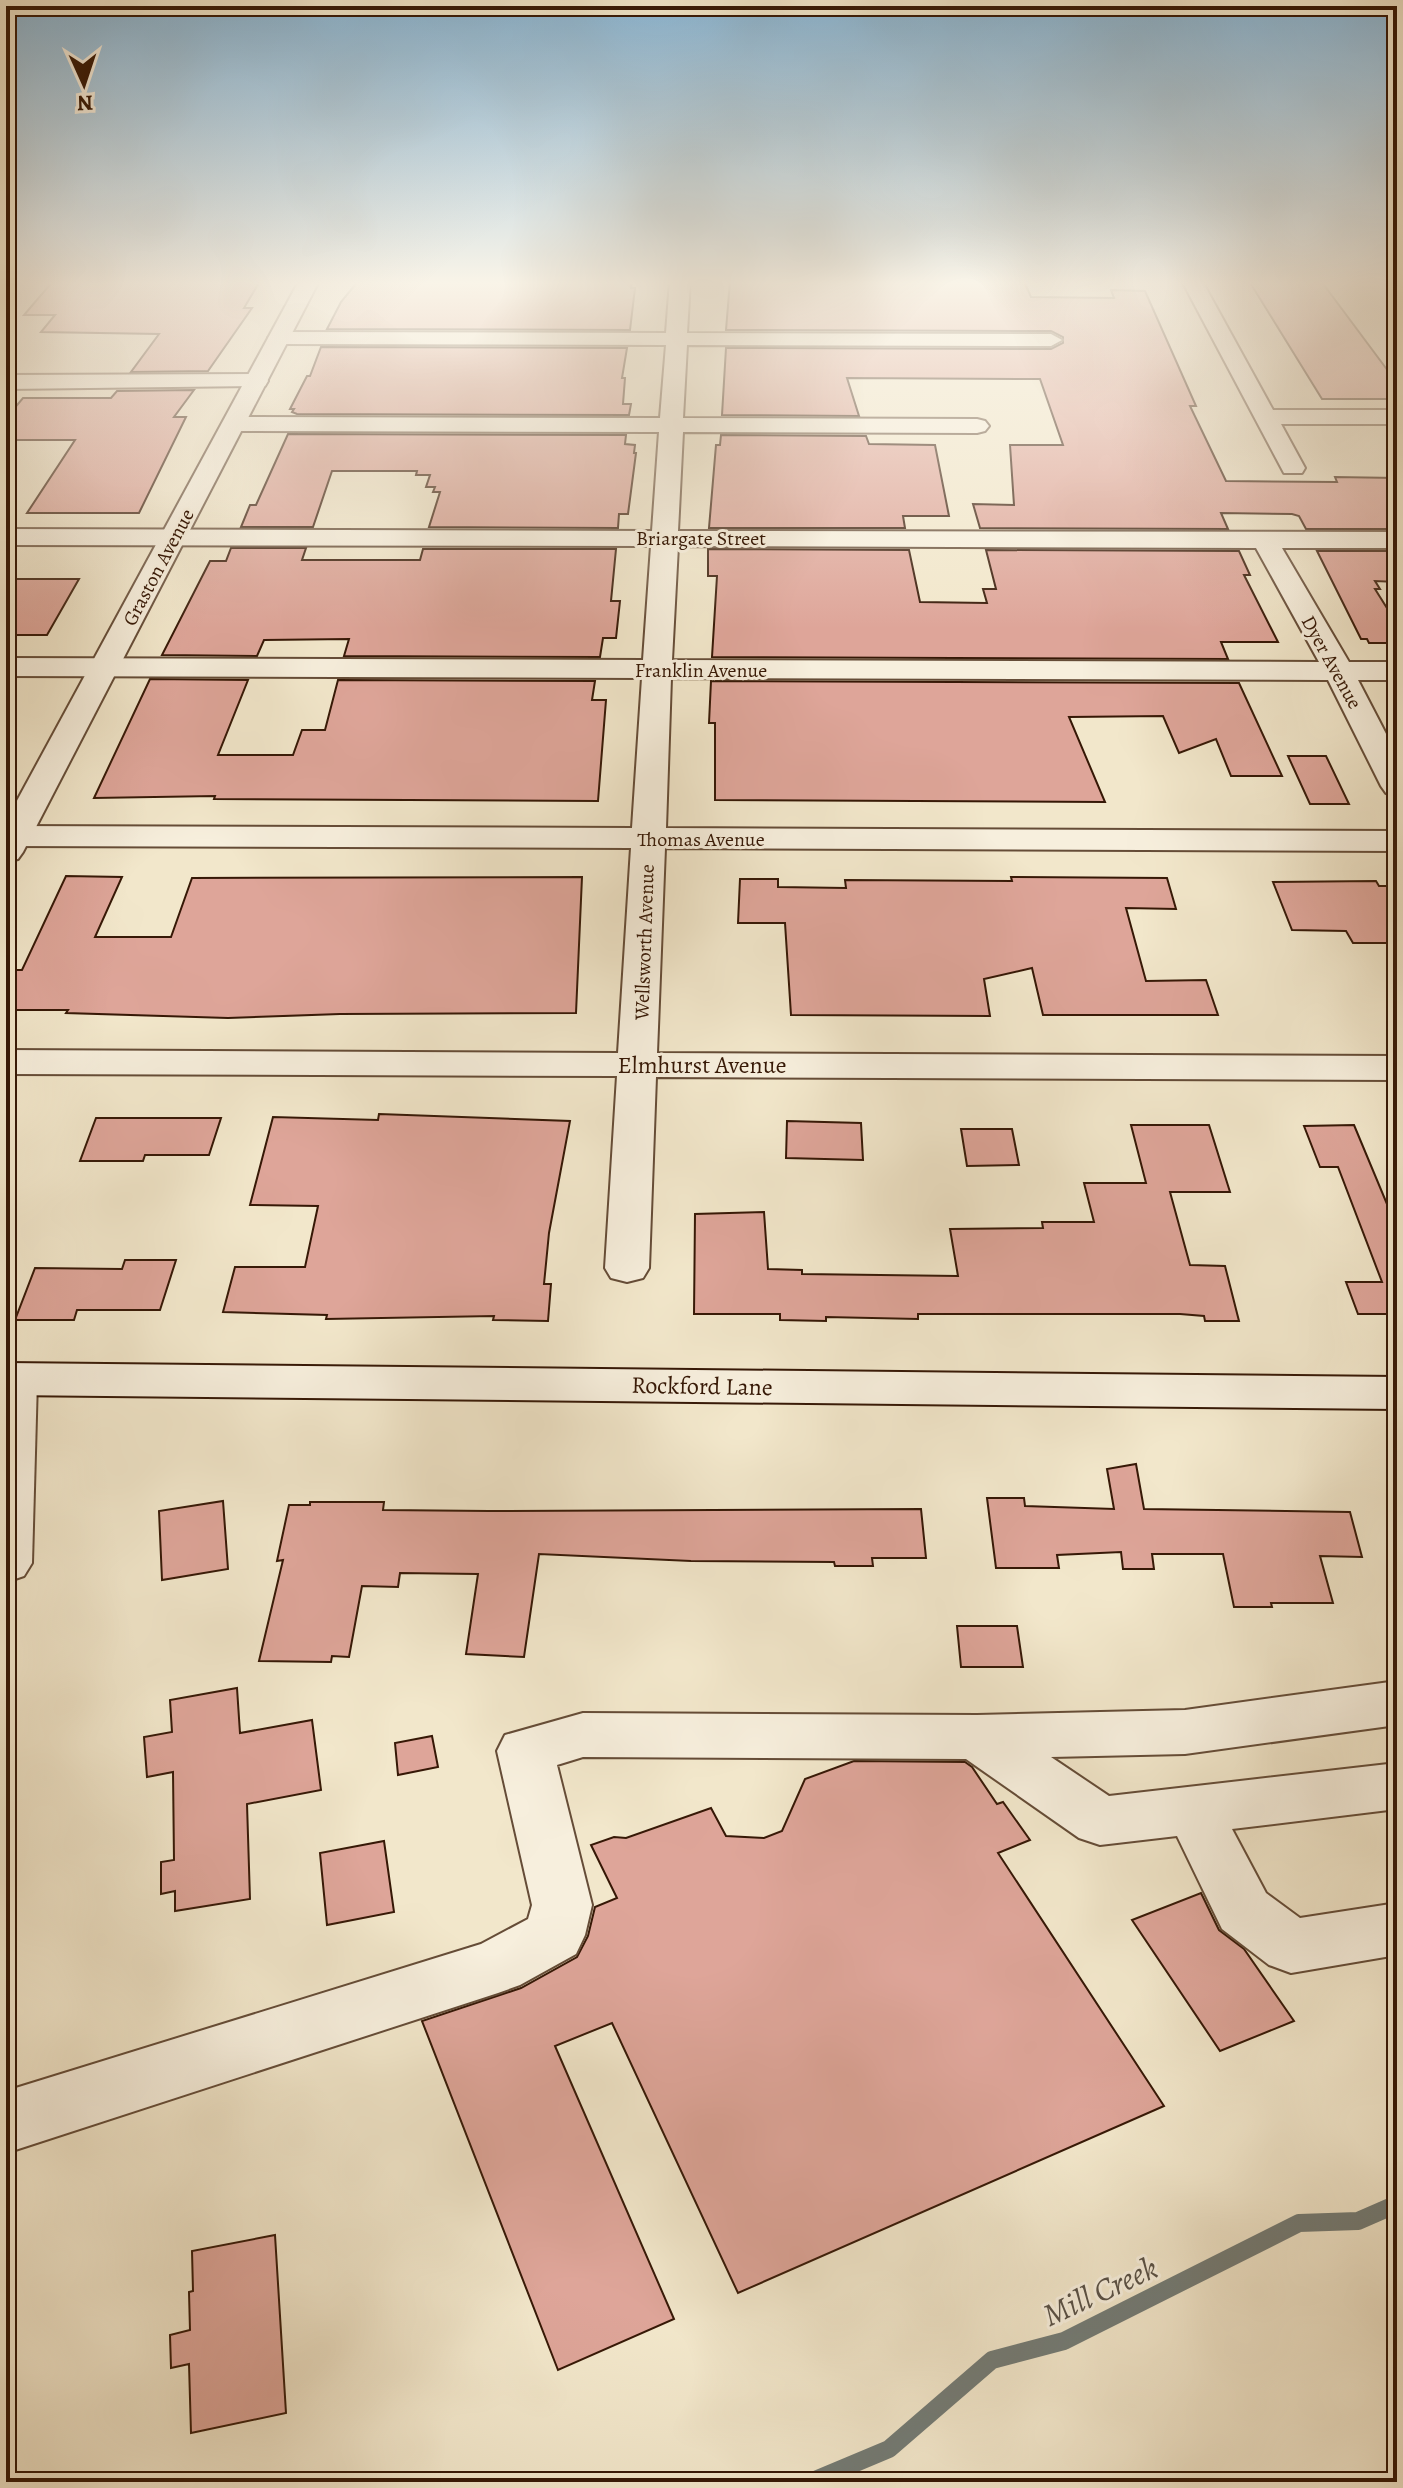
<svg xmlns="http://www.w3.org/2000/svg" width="1403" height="2488" font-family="Alegreya,serif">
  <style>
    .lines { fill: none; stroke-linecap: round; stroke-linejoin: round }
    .stream { stroke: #747c76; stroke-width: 18 }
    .building { fill: #dea599; stroke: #361806; stroke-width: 2 }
    .minor-casing { stroke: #654c37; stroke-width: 4 }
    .tertiary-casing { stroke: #654c37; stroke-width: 4 }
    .secondary-casing { stroke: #361806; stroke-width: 4 }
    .minor { fill: #f7efdd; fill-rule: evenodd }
    .tertiary { fill: #f7efdd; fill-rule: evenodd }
    .secondary { fill: #f7efdd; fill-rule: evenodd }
    .labels { text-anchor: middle; stroke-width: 6; stroke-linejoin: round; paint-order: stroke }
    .far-street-label { font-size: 20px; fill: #361806; stroke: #f7efdd }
    .street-label { font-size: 24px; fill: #361806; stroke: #f7efdd }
    .near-water-label { font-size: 32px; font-style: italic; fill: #5a5247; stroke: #f7efdd }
  </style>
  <rect width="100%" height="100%" fill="#f2e7cb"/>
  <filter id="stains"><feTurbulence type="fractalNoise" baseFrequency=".0025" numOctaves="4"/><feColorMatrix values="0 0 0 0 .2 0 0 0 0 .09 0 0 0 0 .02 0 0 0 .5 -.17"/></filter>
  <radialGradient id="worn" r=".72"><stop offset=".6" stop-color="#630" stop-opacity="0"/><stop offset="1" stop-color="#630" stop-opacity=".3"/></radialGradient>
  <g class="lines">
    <polyline class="stream" points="799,2482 815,2480 889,2449 992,2360 1064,2341 1299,2223 1358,2221 1397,2204"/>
  </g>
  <g class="building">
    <polygon points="53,281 260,281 244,308 252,308 208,371 131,372 159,334 41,332 55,315 24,315"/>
    <polygon points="358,281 632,281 631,288 635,288 630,330 327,329 341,302"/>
    <polygon points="730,281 1024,281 1031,297 1114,298 1111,290 1145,291 1196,406 1190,406 1226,481 1337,482 1335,477 1397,478 1397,529 1306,529 1299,516 1292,514 1221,513 1228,529 980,528 973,504 1014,505 1010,445 1063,445 1040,379 847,378 859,416 722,415 726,348 1051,349 1063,343 1063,337 1051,331 726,330"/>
    <polygon points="1249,281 1321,281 1397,383 1397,399 1322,399"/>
    <polygon points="321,347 627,348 622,378 625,378 623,404 631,404 629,415 297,414 292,412 294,409 290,409 307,376 310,376"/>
    <polygon points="194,390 174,417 186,417 139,513 27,513 75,440 6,440 6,418 23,398 111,398 117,391"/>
    <polygon points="288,434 626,435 625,444 635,445 634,453 636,453 628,514 619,514 618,528 429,527 440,492 433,492 435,487 426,487 430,475 416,475 417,471 332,471 313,527 241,527 250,505 256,505"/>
    <polygon points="721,435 866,436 869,444 935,445 949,516 903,516 905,528 709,528 716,445 720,445"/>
    <polygon points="231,548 306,548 302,560 420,560 423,549 616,549 611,601 620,601 616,638 603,638 600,657 344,656 349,639 264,640 257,656 162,655 210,561 226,561"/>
    <polygon points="708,549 909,550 920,602 987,603 983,589 996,589 986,550 1239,551 1250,575 1244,575 1278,642 1221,642 1228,659 712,657 717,576 708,576"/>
    <polygon points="1317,551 1397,551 1397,582 1375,581 1380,589 1375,589 1397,624 1397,643 1369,643 1367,639 1361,639"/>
    <polygon points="6,579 79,579 47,635 6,635"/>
    <polygon points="150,679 248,680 218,755 293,755 302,730 325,730 338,680 595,681 592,700 606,700 598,801 214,799 215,796 94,798"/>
    <polygon points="711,681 1239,683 1282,776 1231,776 1216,739 1179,753 1163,716 1069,717 1105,802 715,800 715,723 709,723"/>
    <polygon points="1288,756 1326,756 1349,804 1310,804"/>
    <polygon points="66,876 122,877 95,937 171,937 192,878 582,877 576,1013 340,1014 228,1018 66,1013 68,1010 6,1010 6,986 13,970 22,970"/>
    <polygon points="1011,877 1167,878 1176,909 1126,908 1146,981 1206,980 1218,1015 1043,1015 1032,968 984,979 990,1016 791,1015 785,923 738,923 740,879 778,879 778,887 846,888 845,880 1012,881"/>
    <polygon points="1376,881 1379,886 1397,886 1397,943 1353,943 1346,931 1292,930 1273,882"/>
    <polygon points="379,1114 570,1121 549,1233 544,1284 551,1284 548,1321 493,1320 494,1316 326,1319 327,1315 223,1312 235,1267 305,1267 318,1206 250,1205 273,1117 378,1120"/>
    <polygon points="96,1118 221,1118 209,1155 145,1155 143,1161 80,1161"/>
    <polygon points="787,1121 861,1123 863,1160 786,1158"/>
    <polygon points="1131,1125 1209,1125 1230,1192 1170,1192 1190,1265 1225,1266 1239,1321 1205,1321 1204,1316 1180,1314 918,1314 918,1319 826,1317 826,1321 780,1320 780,1314 694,1314 695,1214 764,1212 768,1269 802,1270 802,1274 958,1276 950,1229 1043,1228 1042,1222 1094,1222 1084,1183 1146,1183"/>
    <polygon points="1354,1125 1397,1228 1397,1314 1358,1314 1346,1282 1382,1282 1338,1167 1320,1167 1304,1126"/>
    <polygon points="961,1129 1012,1129 1019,1165 967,1166"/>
    <polygon points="125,1260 176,1260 160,1310 77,1310 74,1320 15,1320 35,1268 122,1269"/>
    <polygon points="1136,1464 1144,1509 1350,1512 1362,1557 1320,1556 1333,1603 1271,1603 1272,1607 1234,1607 1223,1554 1152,1554 1154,1569 1123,1569 1121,1552 1057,1555 1059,1568 996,1568 987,1498 1024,1498 1025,1506 1114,1509 1107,1469"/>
    <polygon points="223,1501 228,1569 162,1580 159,1511"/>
    <polygon points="310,1502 384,1502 383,1510 489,1511 921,1509 926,1558 872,1558 873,1566 835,1566 834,1562 691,1561 539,1554 524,1657 466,1654 478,1574 400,1573 398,1587 362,1586 349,1657 332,1656 331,1662 259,1661 283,1560 277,1561 289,1505 310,1505"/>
    <polygon points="957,1626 1017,1626 1023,1667 961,1667"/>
    <polygon points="237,1688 240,1733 312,1720 321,1790 247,1804 250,1899 175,1911 175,1891 161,1894 161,1862 174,1860 173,1772 147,1777 144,1737 172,1732 170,1700"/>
    <polygon points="432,1736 438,1767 398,1775 395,1743"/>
    <polygon points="854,1761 965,1762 972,1767 997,1804 1003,1802 1030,1840 998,1853 1164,2106 738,2293 612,2023 555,2046 674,2319 558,2370 422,2021 521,1988 577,1957 588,1936 595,1907 617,1898 591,1845 614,1837 626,1838 711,1808 726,1836 764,1838 782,1831 805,1779"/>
    <polygon points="384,1841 394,1912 327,1925 320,1853"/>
    <polygon points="1201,1893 1219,1930 1244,1949 1294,2021 1220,2051 1132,1920"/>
    <polygon points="275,2235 286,2413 191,2433 189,2364 171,2368 170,2335 190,2330 189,2292 193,2291 192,2251"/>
  </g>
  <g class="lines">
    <defs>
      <g id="minor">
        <path d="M 670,281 L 690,281 L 687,333 L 1051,334 L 1062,340 L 1051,346 L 687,345 L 683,418 L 977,419 L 985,421 L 989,426 L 985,431 L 977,433 L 683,432 L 678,531 L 1397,532 L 1397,548 L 1282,548 L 1349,662 L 1397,662 L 1397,680 L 1358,680 L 1397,755 L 1397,796 L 1386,793 L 1381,786 L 1328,680 L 671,678 L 666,828 L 1397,831 L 1397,851 L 665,848 L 657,1053 L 1397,1056 L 1397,1080 L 656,1077 L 649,1268 L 643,1278 L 627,1282 L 611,1278 L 605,1268 L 617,1076 L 6,1074 L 6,1050 L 618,1053 L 631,848 L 6,846 L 6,826 L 632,828 L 642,678 L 6,676 L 6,658 L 643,660 L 651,546 L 6,545 L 6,529 L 652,531 L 659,432 L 234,431 L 226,429 L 222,424 L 226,419 L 234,417 L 660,418 L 666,345 L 279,344 L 268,338 L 279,332 L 666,333 ZM 678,546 L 1256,548 L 1319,662 L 672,660 Z"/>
        <polygon points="1182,281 1202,281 1273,410 1397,410 1397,424 1281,424 1305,468 1302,473 1284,473"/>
        <polygon points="257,374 265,376 268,381 265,386 6,389 6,375"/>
        <polygon points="13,1364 30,1369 37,1380 32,1563 24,1576 6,1582 6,1366"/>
        <polygon points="1397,1681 1397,1725 1185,1754 1051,1757 1109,1796 1397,1763 1397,1809 1232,1829 1266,1893 1300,1918 1397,1903 1397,1955 1291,1973 1269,1965 1222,1929 1177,1836 1100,1845 1079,1838 966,1759 583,1757 557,1765 592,1905 585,1935 576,1954 520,1985 498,1993 6,2153 6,2091 481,1944 528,1919 532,1905 497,1751 505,1735 583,1713 977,1715 1185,1710"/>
      </g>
      <polygon id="tertiary" points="299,281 319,281 23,852 18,859 6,862 6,821"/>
      <polygon id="secondary" points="6,1363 1397,1377 1397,1409 6,1395"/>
    </defs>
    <use href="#minor" class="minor-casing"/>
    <use href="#tertiary" class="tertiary-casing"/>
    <use href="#secondary" class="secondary-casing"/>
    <use href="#minor" class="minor"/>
    <use href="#tertiary" class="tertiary"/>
    <use href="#secondary" class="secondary"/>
  </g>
  <linearGradient id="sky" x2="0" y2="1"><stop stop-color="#8ab8d8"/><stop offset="0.45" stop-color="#f9f4e8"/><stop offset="1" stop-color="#f9f4e8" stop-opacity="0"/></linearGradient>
  <rect width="1403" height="629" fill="url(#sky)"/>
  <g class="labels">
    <g class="far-street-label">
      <text x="701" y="545">Briargate Street</text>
      <text transform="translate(158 567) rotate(-62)" y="7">Graston Avenue</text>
      <text transform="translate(1332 662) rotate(61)" y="7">Dyer Avenue</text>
      <text x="701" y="677">Franklin Avenue</text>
      <text x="701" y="846">Thomas Avenue</text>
      <text transform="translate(644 942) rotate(-88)" y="7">Wellsworth Avenue</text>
    </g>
    <g class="street-label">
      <text x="702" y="1073">Elmhurst Avenue</text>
      <text transform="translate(702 1386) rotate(1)" y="8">Rockford Lane</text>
    </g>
    <g class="near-water-label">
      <text transform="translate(1100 2291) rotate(-25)" y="11">Mill Creek</text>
    </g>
  </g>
  <rect width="1403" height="2488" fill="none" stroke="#f2e7cb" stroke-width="32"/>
  <rect x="8" y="8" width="1387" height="2472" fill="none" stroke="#361806" stroke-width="4"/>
  <rect x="16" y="16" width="1371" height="2456" fill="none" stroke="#361806" stroke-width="2"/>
  <g transform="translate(84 84) rotate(177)" stroke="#f7efdd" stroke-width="6" paint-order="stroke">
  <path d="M0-6L14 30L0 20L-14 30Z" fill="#361806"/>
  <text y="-12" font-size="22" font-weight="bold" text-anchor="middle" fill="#361806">N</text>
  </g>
  <rect width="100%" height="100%" filter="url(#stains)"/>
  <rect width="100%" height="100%" fill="url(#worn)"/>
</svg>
